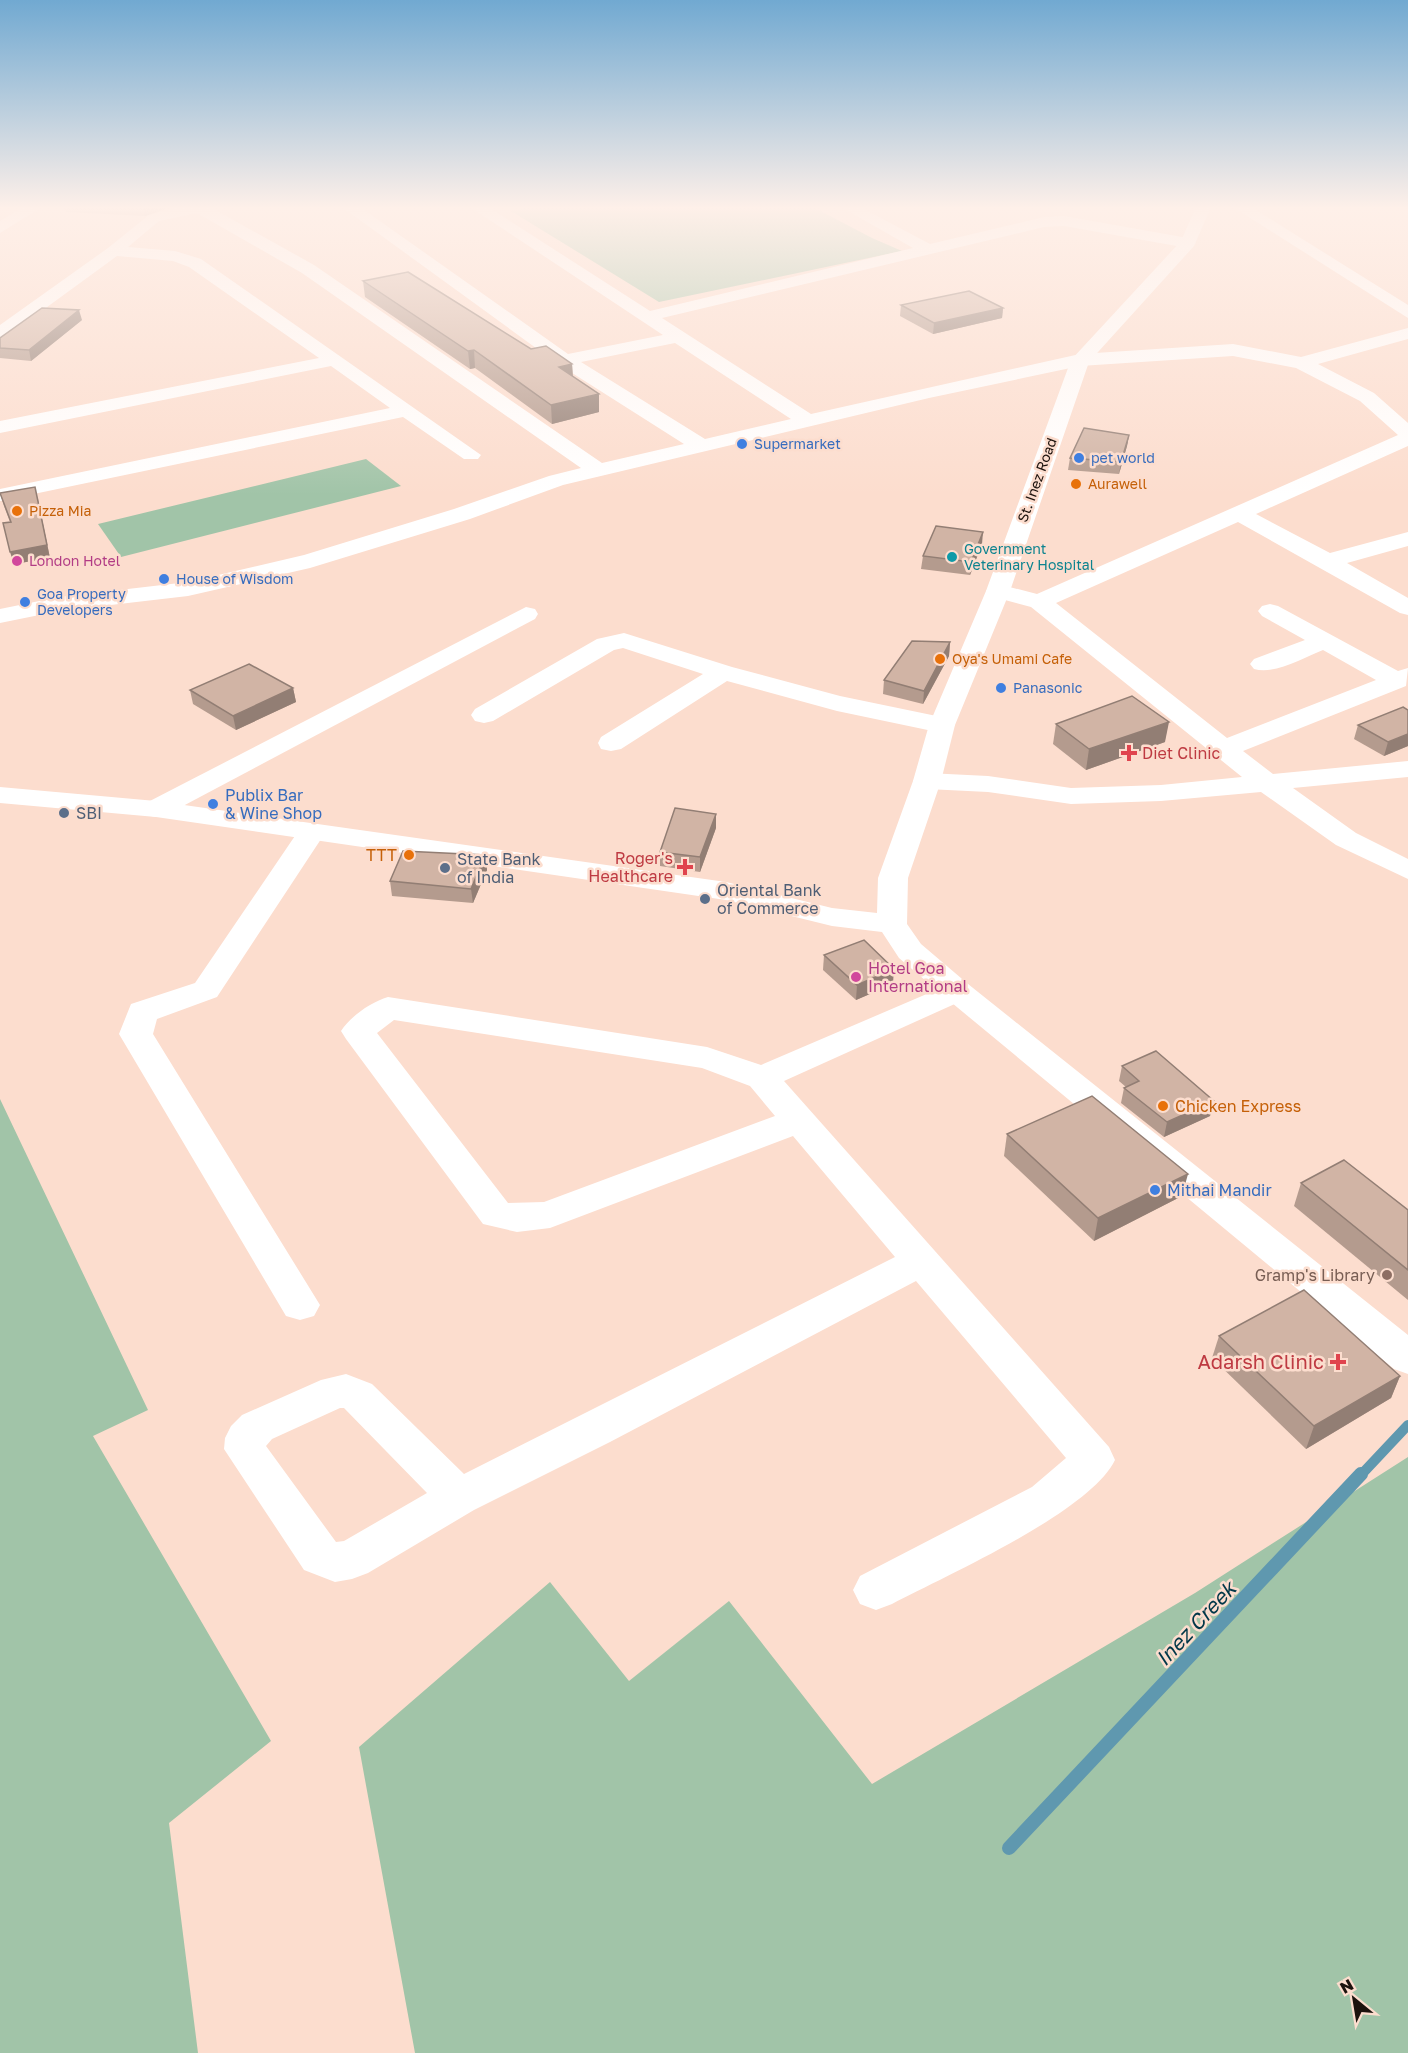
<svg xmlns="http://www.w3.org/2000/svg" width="1408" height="2053" font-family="'Golos Text',sans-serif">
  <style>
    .green { fill: #a1c4a8 }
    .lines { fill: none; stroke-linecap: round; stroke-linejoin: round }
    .stream-far1 { stroke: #5f98af; stroke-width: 10 }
    .stream { stroke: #5f98af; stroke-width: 14 }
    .minor { fill: #fff; fill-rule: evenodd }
    .major { fill: #fff; fill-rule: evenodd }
    .wall { fill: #b49b8e }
    .shaded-wall { fill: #927e74 }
    .building { fill: #d1b4a5; stroke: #927e74; stroke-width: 1.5 }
    .shop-dot { fill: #3f7fe0; stroke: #fcddce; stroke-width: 2 }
    .food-dot { fill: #e8710a; stroke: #fcddce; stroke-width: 2 }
    .culture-dot { fill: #0f9aa8; stroke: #fcddce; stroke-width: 2 }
    .hotel-dot { fill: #d1479c; stroke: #fcddce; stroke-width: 2 }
    .health-dot { fill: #e0444e; stroke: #fcddce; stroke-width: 2 }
    .service-dot { fill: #5c6f8a; stroke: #fcddce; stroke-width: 2 }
    .education-dot { fill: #8d6e63; stroke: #fcddce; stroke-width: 2 }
    .labels { text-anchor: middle; stroke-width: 5; stroke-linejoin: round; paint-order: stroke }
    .far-shop-label { font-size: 14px; fill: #366cbe; stroke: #fcddce; text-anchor: start }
    .far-street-label { font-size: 14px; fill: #1c120d; stroke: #fcddce }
    .far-food-label { font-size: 14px; fill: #c56008; stroke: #fcddce; text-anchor: start }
    .far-culture-label { font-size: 14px; fill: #0d838f; stroke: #fcddce; text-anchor: start }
    .far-hotel-label { font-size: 14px; fill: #b23c85; stroke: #fcddce; text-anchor: start }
    .health-label { font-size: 16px; fill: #be3a42; stroke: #fcddce; text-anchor: start }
    .shop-label { font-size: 16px; fill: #366cbe; stroke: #fcddce; text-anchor: start }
    .service-label { font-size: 16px; fill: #4e5e75; stroke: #fcddce; text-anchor: start }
    .food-label { font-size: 16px; fill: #c56008; stroke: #fcddce; text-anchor: end }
    .hotel-label { font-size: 16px; fill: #b23c85; stroke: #fcddce; text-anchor: start }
    .education-label { font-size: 16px; fill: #785e54; stroke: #fcddce; text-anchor: end }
    .near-health-label { font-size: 20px; fill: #be3a42; stroke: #fcddce; text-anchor: end }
    .near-water-label { font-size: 21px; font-style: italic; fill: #013748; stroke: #fcddce }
  </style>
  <rect width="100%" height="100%" fill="#fcddce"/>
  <g class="green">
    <polygon points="534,207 813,207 872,238 902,251 659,302 511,211"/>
    <polygon points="366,459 401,486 121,557 98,524"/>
    <polygon points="0,1099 148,1410 93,1436 271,1741 169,1823 198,2053 0,2053"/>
    <polygon points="1408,1457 1408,2053 415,2053 359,1747 550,1582 629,1681 729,1601 872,1784 1195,1593"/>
  </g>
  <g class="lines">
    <polyline class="stream-far1" points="1360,1476 1408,1425"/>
    <polyline class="stream" points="1009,1848 1361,1474"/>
    <g class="minor">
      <path d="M 180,207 L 210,207 L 314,265 L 602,463 L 684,444 L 558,364 L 342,207 L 360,207 L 568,354 L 663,335 L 470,207 L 488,207 L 650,311 L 913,248 L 841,207 L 860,207 L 930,244 L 1044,217 L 1064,216 L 1188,238 L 1196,243 L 1188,248 L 1064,226 L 1044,227 L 662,318 L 811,414 L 1080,354 L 1233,344 L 1301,357 L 1408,328 L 1408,339 L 1318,364 L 1374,393 L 1408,423 L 1408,446 L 1256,514 L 1330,553 L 1408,532 L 1408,546 L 1347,563 L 1408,598 L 1408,615 L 1400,613 L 1238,522 L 1056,603 L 1227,738 L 1376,680 L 1323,650 C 1303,658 1275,675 1254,669 L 1250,664 L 1254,659 L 1305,640 L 1262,616 L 1258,611 L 1262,606 L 1270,604 L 1278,606 L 1398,671 L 1408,668 L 1406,686 L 1243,751 L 1273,774 L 1408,761 L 1408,777 L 1293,788 L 1356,833 L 1408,859 L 1408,879 L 1336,845 L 1261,792 L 1161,801 L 1071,804 L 988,792 L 927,789 L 917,787 L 913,781 L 917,775 L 927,773 L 988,776 L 1071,788 L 1161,785 L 1242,777 L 1031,607 L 990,596 L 986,591 L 990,586 L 998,584 L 1037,594 L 1398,435 L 1360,401 L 1296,368 L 1233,356 L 1080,366 L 929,398 L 563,485 L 470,519 L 310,568 L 188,596 L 59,611 L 0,623 L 0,609 L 59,597 L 188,582 L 304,555 L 454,509 L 549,476 L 581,468 L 302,273 L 197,213 L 159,221 L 128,247 L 175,251 L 201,259 L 481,455 L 478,459 L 464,459 L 403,417 L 0,501 L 0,489 L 390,408 L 331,366 L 0,433 L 0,421 L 319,358 L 189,267 L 173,261 L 117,256 L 6,337 L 0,338 L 0,325 L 108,248 L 149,215 ZM 675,343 L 791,419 L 705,439 L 581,362 Z"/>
      <polygon points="1233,207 1251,207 1408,305 1408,318"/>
      <polygon points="526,607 535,609 538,614 535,619 166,815 156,817 146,815 142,809 146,803"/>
      <polygon points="624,633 732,667 840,696 951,719 955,725 951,731 942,733 837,711 727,681 621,749 611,751 601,749 598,743 601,737 703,674 623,648 614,650 493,721 484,723 475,721 471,715 475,709 597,639"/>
      <polygon points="311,824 321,827 325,833 217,997 157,1019 153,1034 320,1305 314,1316 300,1320 286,1316 119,1034 131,1004 195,983 301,827"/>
      <path d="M 957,981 L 968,984 L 973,991 L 968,998 L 784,1081 L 1109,1447 L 1115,1460 C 1090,1512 947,1575 892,1604 L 876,1610 L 860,1604 L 853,1590 L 860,1576 L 1032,1487 L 1066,1458 L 916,1281 L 610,1442 L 474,1510 L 368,1573 L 352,1579 L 335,1582 L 304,1570 L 224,1449 L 225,1438 L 231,1426 L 242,1415 L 321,1380 L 346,1374 L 372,1384 L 464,1474 L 895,1257 L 793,1136 L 550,1228 L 517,1232 L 483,1224 L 346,1039 L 341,1031 C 351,1016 371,1002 388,997 L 707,1047 L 761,1065 ZM 394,1020 L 702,1068 L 750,1086 L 775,1116 L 544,1202 L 508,1203 L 377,1033 ZM 340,1408 L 344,1408 L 427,1493 L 344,1541 L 336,1542 L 266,1446 L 272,1439 Z"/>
    </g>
    <g class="major">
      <polygon points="24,207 42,207 0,233 0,221"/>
      <polygon points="1196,207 1211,207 1194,246 1089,362 1010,591 955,725 941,781 908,878 907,924 921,944 968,984 1408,1335 1408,1374 1394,1369 946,998 899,958 882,932 832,926 726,900 156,817 0,803 0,787 156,801 726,882 832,908 877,913 878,878 913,781 929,725 986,591 1071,360 1181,241"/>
    </g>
  </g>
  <g class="wall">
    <polygon points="65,207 171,207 145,216 66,212"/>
    <polygon points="363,281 531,349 572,364 573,376 599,412 552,424 475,368 470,369 365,297"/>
    <polygon points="901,305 1003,308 1002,318 933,334 900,316"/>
    <polygon points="82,320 31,361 0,358 0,338"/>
    <polygon points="1129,435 1127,446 1119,474 1068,470 1070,458"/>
    <polygon points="0,493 38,499 50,558 14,564 10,522 4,506"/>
    <polygon points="982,544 970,575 921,569 923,556"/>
    <polygon points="950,642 949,656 923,704 883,694 884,680"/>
    <polygon points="293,688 296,702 236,730 193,704 190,690"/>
    <polygon points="1408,710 1408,746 1384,756 1354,739 1358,725"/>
    <polygon points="1056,724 1165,742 1086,770 1053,744"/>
    <polygon points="716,828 700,872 660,866 660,852"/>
    <polygon points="485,855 487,870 473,903 392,896 390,881"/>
    <polygon points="824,955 893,984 856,1000 823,970"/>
    <polygon points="1122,1066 1214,1101 1210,1116 1164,1137 1121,1103 1124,1088 1126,1087 1119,1081"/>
    <polygon points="1007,1134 1182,1196 1094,1241 1004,1156"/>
    <polygon points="1301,1183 1408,1210 1408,1300 1294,1206"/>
    <polygon points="1219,1336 1400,1376 1391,1398 1306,1449 1212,1358"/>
  </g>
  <g class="shaded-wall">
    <polygon points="143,207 171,207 145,216"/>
    <polygon points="1003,308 1002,318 933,334 934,323"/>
    <polygon points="79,310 82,320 31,361 29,350"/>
    <polygon points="474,350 475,368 470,369 468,351"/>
    <polygon points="572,364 573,382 559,367"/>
    <polygon points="599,394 599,412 552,424 551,405"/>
    <polygon points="1129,435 1127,446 1119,474 1121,462"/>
    <polygon points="35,487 50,558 14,564 10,552"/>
    <polygon points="983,532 982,544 970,575 971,562"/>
    <polygon points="950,642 949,656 923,704 924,691"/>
    <polygon points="293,688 296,702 236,730 233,716"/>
    <polygon points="1169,722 1165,742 1086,770 1089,749"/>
    <polygon points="1408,734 1408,746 1384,756 1388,742"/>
    <polygon points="716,814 716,828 700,872 700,857"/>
    <polygon points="485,855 487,870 473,903 471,889"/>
    <polygon points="894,969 893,984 856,1000 857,985"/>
    <polygon points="1214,1101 1210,1116 1164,1137 1167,1122"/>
    <polygon points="1188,1174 1182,1196 1094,1241 1098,1218"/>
    <polygon points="1400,1376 1391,1398 1306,1449 1314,1426"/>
  </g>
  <g class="building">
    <polygon points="408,272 531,349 546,346 572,364 559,367 599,394 551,405 474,350 468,351 363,281"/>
    <polygon points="969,291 1003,308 934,323 901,305"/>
    <polygon points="42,308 79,310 29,350 0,348 0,338"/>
    <polygon points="1084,428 1129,435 1121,462 1070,458"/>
    <polygon points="35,487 47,545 10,552 3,523 11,522 0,493"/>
    <polygon points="936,526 983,532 971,562 923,556"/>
    <polygon points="912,641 950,642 924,691 884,680"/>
    <polygon points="249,664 293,688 233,716 190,690"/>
    <polygon points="1132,696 1169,722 1089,749 1056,724"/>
    <polygon points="1403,707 1408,710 1408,734 1388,742 1358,725"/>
    <polygon points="675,808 716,814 700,857 660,852"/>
    <polygon points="403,851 485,855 471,889 390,881"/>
    <polygon points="864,940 894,969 857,985 824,955"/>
    <polygon points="1156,1051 1214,1101 1167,1122 1124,1088 1139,1081 1122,1066"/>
    <polygon points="1092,1096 1188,1174 1098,1218 1007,1134"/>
    <polygon points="1344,1160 1408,1210 1408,1270 1301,1183"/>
    <polygon points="1304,1290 1400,1376 1314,1426 1219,1336"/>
  </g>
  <linearGradient id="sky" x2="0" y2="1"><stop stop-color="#71a9d1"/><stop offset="0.42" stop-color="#fef0e9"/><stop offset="1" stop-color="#fef0e9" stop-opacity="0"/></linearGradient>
  <rect width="1408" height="495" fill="url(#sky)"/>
  <g class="shop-dot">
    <circle cx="742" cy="444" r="6"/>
    <circle cx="1079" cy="458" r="6"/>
    <circle cx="164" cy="579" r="6"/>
    <circle cx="25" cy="602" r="6"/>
    <circle cx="1001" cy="688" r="6"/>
    <circle cx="213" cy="804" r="6"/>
    <circle cx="1155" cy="1190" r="6"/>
  </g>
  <g class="food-dot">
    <circle cx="1076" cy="484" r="6"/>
    <circle cx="17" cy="511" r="6"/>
    <circle cx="940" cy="659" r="6"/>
    <circle cx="409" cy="855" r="6"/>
    <circle cx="1163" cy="1106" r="6"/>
  </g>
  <circle class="culture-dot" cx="952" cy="557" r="6"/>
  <g class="hotel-dot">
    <circle cx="17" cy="561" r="6"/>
    <circle cx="856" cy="977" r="6"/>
  </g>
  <g class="health-dot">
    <path d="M1126 744h6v6h6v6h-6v6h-6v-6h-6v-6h6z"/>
    <path d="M682 858h6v6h6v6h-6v6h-6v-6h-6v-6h6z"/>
    <path d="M1335 1353h6v6h6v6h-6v6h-6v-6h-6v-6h6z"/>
  </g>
  <g class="service-dot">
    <circle cx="64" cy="813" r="6"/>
    <circle cx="445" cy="868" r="6"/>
    <circle cx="705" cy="899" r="6"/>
  </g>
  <circle class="education-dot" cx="1387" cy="1275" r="6"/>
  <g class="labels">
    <g class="far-shop-label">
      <text x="754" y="449">Supermarket</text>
      <text x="1091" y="463">pet world</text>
      <text x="176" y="584">House of Wisdom</text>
      <text x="37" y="599">Goa Property<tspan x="37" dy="16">Developers</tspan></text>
      <text x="1013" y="693">Panasonic</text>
    </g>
    <g class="far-street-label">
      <text transform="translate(1037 480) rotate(-70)" y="5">St. Inez Road</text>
    </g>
    <g class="far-food-label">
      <text x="1088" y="489">Aurawell</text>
      <text x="29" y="516">Pizza Mia</text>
      <text x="952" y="664">Oya's Umami Cafe</text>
    </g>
    <g class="far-culture-label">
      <text x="964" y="554">Government<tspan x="964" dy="16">Veterinary Hospital</tspan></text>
    </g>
    <g class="far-hotel-label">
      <text x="29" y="566">London Hotel</text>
    </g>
    <g class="health-label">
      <text x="1142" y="759">Diet Clinic</text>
      <text x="673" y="864" text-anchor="end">Roger's<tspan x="673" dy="18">Healthcare</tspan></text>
    </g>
    <g class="shop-label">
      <text x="225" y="801">Publix Bar<tspan x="225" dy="18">&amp; Wine Shop</tspan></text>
      <text x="1167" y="1196">Mithai Mandir</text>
    </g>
    <g class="service-label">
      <text x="76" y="819">SBI</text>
      <text x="457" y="865">State Bank<tspan x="457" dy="18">of India</tspan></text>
      <text x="717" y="896">Oriental Bank<tspan x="717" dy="18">of Commerce</tspan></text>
    </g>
    <g class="food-label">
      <text x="397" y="861">TTT</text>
      <text x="1175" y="1112" text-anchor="start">Chicken Express</text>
    </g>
    <g class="hotel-label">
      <text x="868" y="974">Hotel Goa<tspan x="868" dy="18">International</tspan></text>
    </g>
    <g class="education-label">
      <text x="1375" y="1281">Gramp's Library</text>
    </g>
    <g class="near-health-label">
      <text x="1324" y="1369">Adarsh Clinic</text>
    </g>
    <g class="near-water-label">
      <text transform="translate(1196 1624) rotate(-47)" y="7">Inez Creek</text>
    </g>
  </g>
  <g transform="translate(1354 1999) rotate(330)" stroke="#fcddce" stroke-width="4.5" paint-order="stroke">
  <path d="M0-4.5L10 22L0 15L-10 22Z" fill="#1c120d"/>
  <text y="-9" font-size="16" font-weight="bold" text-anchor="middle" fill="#1c120d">N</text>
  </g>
</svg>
